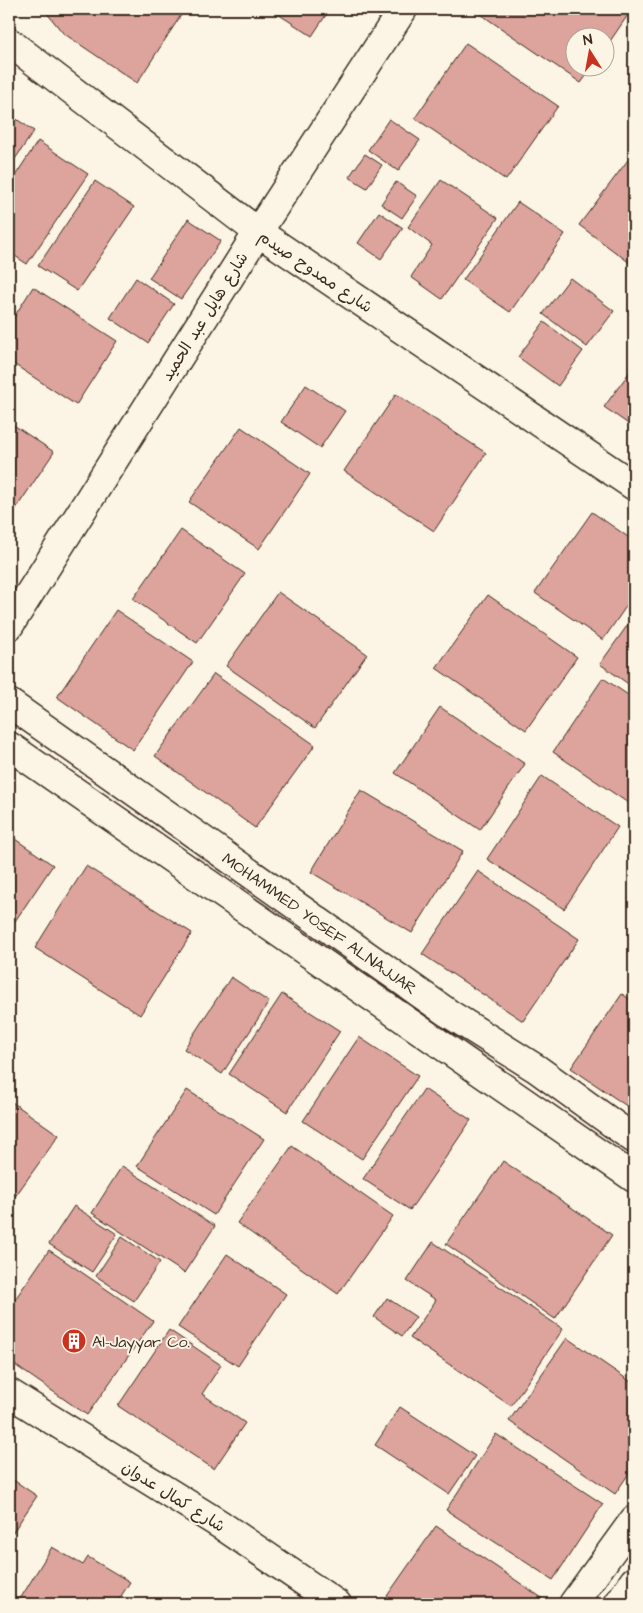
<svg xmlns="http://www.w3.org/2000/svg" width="643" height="1613" font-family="'Architects Daughter','Playpen Sans Arabic',sans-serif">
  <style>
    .building { fill: #dda39d; stroke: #3b2a1e }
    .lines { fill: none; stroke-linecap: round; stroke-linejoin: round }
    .minor-casing { stroke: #3b2a1e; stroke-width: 31 }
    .secondary-casing { stroke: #3b2a1e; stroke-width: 31 }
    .minor { stroke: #fcf5e5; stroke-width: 28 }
    .secondary { stroke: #fcf5e5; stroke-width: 28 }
    .labels { text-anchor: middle; stroke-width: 4; stroke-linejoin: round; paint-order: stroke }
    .street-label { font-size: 16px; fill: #3b2a1e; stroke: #fcf5e5 }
    .poi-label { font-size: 16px; fill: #3b2a1e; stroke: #fcf5e5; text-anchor: start }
  </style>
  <rect width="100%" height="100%" fill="#fcf5e5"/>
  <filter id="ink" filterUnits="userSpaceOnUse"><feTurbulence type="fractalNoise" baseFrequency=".02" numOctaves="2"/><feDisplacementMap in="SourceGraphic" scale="10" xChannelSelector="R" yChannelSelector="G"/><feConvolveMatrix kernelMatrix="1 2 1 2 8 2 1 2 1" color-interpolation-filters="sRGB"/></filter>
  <g filter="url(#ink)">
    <g class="building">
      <polygon points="46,9 185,9 137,83 63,33 46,12"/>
      <polygon points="270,9 330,9 312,36"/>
      <polygon points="473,9 632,9 606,47 606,38 576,38 576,68 592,68 581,83"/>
      <polygon points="466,43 558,106 506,180 415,118"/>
      <polygon points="9,114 34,131 9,168"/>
      <polygon points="389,119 420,140 398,171 368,150"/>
      <polygon points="38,141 88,174 27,264 9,252 9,185"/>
      <polygon points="634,152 634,266 579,225"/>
      <polygon points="365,154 382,165 367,188 349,177"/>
      <polygon points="441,180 498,218 442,299 411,277 432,245 408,227"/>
      <polygon points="95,181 134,207 77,291 38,266"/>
      <polygon points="396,182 417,196 402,218 381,204"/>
      <polygon points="518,202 565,234 510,312 463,280"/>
      <polygon points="379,212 403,228 381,259 358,243"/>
      <polygon points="188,219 221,241 181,299 149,278"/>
      <polygon points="136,278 174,304 148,343 110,318"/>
      <polygon points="570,278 614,311 587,347 543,314"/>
      <polygon points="33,287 117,341 76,405 9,361 9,325"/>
      <polygon points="544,322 583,351 558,386 518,357"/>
      <polygon points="634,366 634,428 604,407"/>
      <polygon points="306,385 345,411 320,448 281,422"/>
      <polygon points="396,394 486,453 434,531 344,471"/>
      <polygon points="9,422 54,452 9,519"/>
      <polygon points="241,427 310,474 259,549 189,502"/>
      <polygon points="592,512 634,541 634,595 603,640 535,593"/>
      <polygon points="181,530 245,574 197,643 133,599"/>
      <polygon points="278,592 367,654 315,728 226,666"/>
      <polygon points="488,595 577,657 526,730 436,668"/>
      <polygon points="116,610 193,662 133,750 57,697"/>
      <polygon points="634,616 634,688 600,664"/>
      <polygon points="214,674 315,745 255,828 155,756"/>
      <polygon points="603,678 634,699 634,807 553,752"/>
      <polygon points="440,707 525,764 480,830 395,773"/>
      <polygon points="542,776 618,827 564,909 487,859"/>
      <polygon points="361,790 463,851 412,933 311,872"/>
      <polygon points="9,835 53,865 9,930"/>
      <polygon points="86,866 192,933 140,1015 35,948"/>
      <polygon points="478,871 579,939 523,1021 422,954"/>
      <polygon points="231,977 269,1002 222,1074 184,1049"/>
      <polygon points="282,994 340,1031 287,1112 229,1074"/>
      <polygon points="622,994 634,1002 634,1111 571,1068"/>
      <polygon points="359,1037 418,1076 362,1159 303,1121"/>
      <polygon points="424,1089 471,1120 410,1210 363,1179"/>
      <polygon points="187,1090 264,1139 214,1215 137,1166"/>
      <polygon points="9,1100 59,1135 9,1205"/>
      <polygon points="292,1146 393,1216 338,1294 237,1223"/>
      <polygon points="503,1161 612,1235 555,1319 446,1244"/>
      <polygon points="122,1166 215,1226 184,1273 92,1213"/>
      <polygon points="74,1206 117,1234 92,1272 49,1244"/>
      <polygon points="122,1237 160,1262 134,1301 96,1276"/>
      <polygon points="433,1242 563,1329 511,1406 410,1338 436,1300 407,1281"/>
      <polygon points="49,1250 153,1321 87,1415 9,1361 9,1308"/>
      <polygon points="227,1254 286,1294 238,1366 178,1327"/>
      <polygon points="387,1298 416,1317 402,1336 374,1317"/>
      <polygon points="169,1330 221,1365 202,1394 245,1423 214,1469 118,1406"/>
      <polygon points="567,1338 634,1384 634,1466 615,1494 509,1421"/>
      <polygon points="400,1407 475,1456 449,1494 375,1445"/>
      <polygon points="496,1434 603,1504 553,1580 446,1510"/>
      <polygon points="9,1477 37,1496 9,1538"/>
      <polygon points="436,1526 542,1598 537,1604 399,1604 387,1596"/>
      <polygon points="52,1547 83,1565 88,1557 130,1582 116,1604 17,1604"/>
    </g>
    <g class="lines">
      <defs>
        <g id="minor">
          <polyline points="9,42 258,232 634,486"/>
          <polyline points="9,626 258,232 403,9"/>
          <polyline points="9,703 448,1013 537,1069 634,1139"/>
          <polyline points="9,746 634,1178"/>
          <polyline points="9,1393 221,1525 337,1604"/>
        </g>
        <g id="secondary">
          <polyline points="573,1604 634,1520"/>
          <polyline points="618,1604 634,1581"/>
        </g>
      </defs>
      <use href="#minor" class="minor-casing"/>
      <use href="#secondary" class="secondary-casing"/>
      <use href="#minor" class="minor"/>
      <use href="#secondary" class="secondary"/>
    </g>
  </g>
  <defs>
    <symbol id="building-disc" viewBox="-11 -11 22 22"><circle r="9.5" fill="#c8321e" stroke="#fcf5e5"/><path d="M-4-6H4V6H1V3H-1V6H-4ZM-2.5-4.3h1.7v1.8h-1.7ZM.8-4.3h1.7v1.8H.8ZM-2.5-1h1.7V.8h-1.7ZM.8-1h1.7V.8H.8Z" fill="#fff"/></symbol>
  </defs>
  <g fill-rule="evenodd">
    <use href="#building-disc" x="60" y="1327" width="28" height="28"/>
  </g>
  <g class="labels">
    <g class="street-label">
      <text transform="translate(316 271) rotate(34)" y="6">شارع ممدوح صيدم</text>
      <text transform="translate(204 316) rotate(-58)" y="6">شارع هايل عبد الحميد</text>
      <text transform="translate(320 923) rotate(35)" y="6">MOHAMMED YOSEF ALNAJJAR</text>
      <text transform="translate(174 1496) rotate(32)" y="6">شارع كمال عدوان</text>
    </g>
    <g class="poi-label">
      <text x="92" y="1347">Al-Jayyar Co.</text>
    </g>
  </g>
  <rect width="643" height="1613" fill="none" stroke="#fcf5e5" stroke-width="30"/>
  <rect x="15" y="15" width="613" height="1583" fill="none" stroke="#3b2a1e" stroke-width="2" filter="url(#ink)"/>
  <g transform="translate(590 52) rotate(349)"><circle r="24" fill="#fcf5e5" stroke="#afa495"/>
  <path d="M0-4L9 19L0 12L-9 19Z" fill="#c8321e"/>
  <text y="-8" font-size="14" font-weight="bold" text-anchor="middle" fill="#3b2a1e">N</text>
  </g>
</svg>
